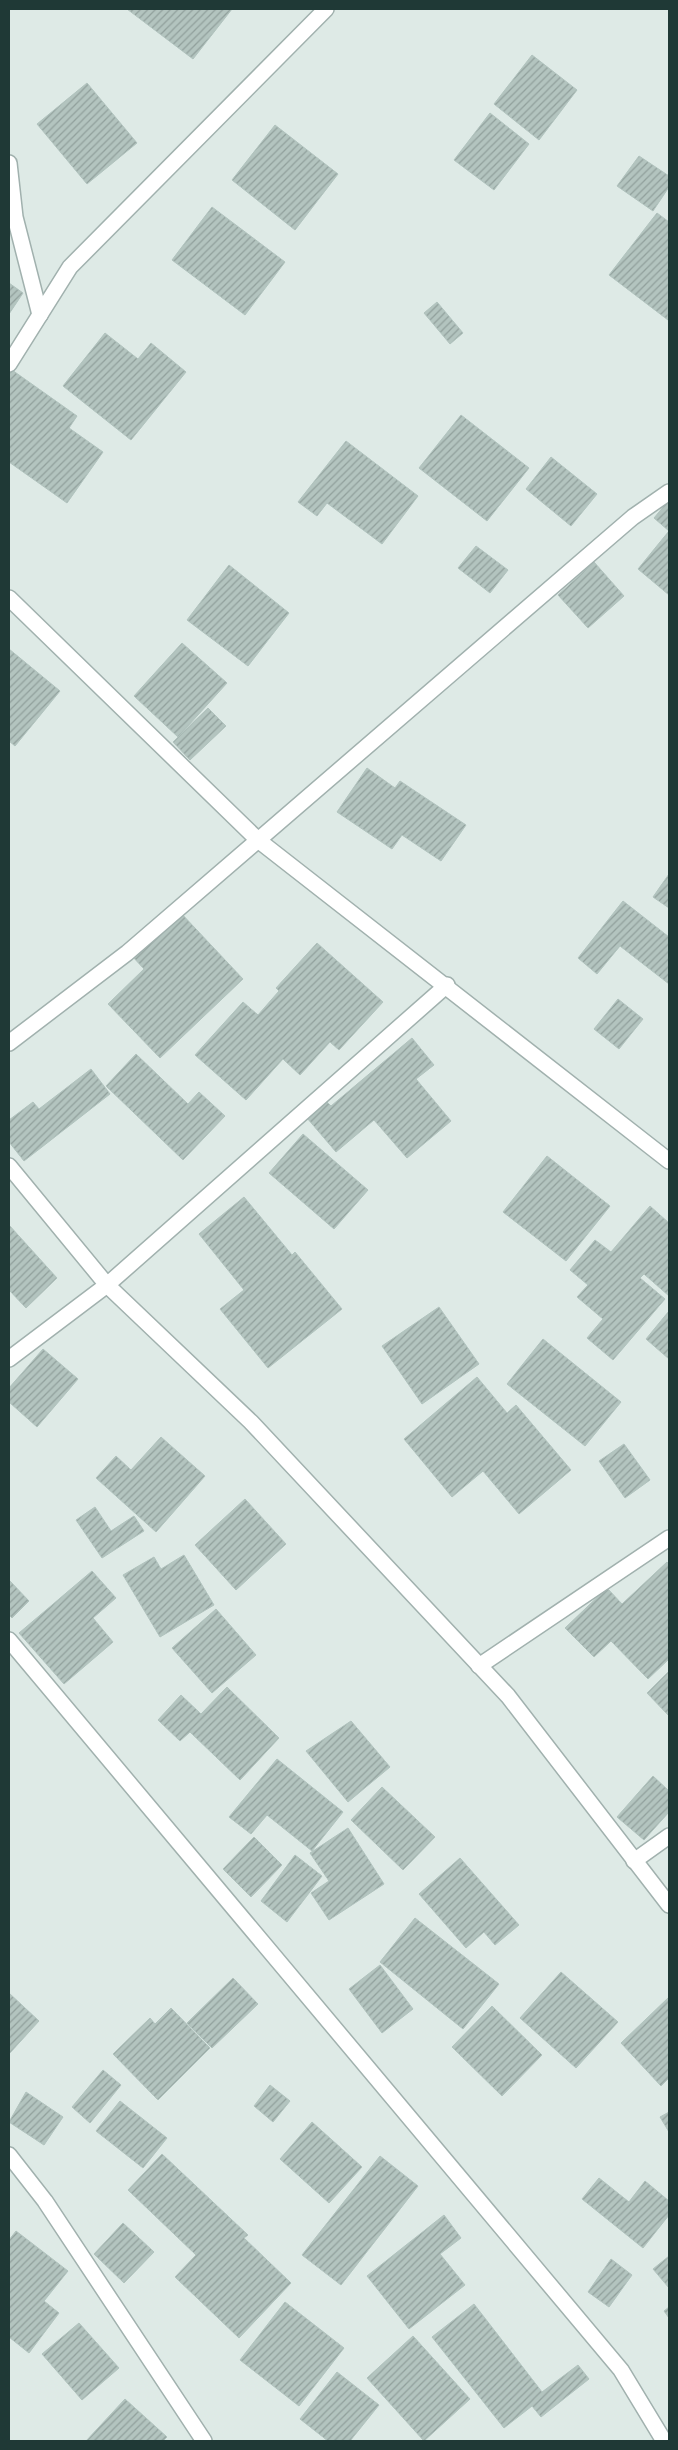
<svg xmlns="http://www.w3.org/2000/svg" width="678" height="2450" font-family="'Fira Sans',sans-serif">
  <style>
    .building { fill: url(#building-hatch); stroke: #b1c3be }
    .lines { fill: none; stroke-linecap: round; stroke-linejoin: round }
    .street-casing { stroke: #a1b1ae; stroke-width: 18 }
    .street { stroke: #fff; stroke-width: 15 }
  </style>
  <defs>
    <pattern id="building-hatch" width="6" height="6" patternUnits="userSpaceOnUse" patternTransform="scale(1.25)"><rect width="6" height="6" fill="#b3c4bf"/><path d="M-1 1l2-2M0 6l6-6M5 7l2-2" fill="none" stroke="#91a09c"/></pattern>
  </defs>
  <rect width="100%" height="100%" fill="#deeae6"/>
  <g class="building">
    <polygon points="127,9 232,9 193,59"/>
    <polygon points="532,55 577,90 539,140 494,104"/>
    <polygon points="87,83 137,143 87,184 37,124"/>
    <polygon points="490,113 529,144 494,190 454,160"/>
    <polygon points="275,125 338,174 295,230 232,180"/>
    <polygon points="639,156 669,176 669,187 653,211 617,186"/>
    <polygon points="212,207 285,262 245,315 172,260"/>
    <polygon points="657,213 669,222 668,320 609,275"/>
    <polygon points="9,283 23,293 9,314"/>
    <polygon points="437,302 463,333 450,344 424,313"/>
    <polygon points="105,333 138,359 151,343 186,372 131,440 63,386"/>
    <polygon points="12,370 77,416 69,428 103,452 67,503 9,462 9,374"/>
    <polygon points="461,415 529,468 487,521 419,468"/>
    <polygon points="346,441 418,496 382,544 327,503 317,516 298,502"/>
    <polygon points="551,457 597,494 571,526 526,489"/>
    <polygon points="669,500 669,531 654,518"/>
    <polygon points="669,531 669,595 638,569"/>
    <polygon points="476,546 508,570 490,593 458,568"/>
    <polygon points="594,562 624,596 588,628 558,595"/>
    <polygon points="229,565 289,613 248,666 187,620"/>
    <polygon points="182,643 227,683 178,737 134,696"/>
    <polygon points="9,649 60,691 15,746 9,741"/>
    <polygon points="208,708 226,726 190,760 173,742"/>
    <polygon points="367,768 395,788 400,781 466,825 441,861 402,835 392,849 337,812"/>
    <polygon points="669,874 669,908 653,897"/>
    <polygon points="623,901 669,937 669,984 620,946 597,974 578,958"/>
    <polygon points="179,911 243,979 160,1058 108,1004 144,969 132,956"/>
    <polygon points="317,943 383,1002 339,1050 330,1042 300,1075 283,1059 246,1100 195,1055 243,1002 258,1015 279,991 276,988"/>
    <polygon points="618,999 643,1019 619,1049 594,1029"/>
    <polygon points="412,1038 434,1065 416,1079 451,1121 407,1158 374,1120 336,1152 307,1118 327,1102 331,1106"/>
    <polygon points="136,1054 188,1104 199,1092 225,1116 183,1160 106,1086"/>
    <polygon points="91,1069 110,1094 24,1161 9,1142 9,1120 33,1102 39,1109"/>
    <polygon points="303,1134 368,1190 334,1229 269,1173"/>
    <polygon points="547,1156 610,1206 566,1261 503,1212"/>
    <polygon points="244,1197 292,1255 295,1252 342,1309 268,1368 220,1309 244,1290 199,1234"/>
    <polygon points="650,1206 669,1223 669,1296 644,1274 640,1278 665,1299 613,1360 587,1338 603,1319 577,1297 588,1285 570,1270 595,1240 611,1252"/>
    <polygon points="9,1225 57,1278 26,1308 9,1290"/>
    <polygon points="439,1307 479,1364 422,1404 382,1346"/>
    <polygon points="669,1311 669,1359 646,1339"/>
    <polygon points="543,1339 621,1402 585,1446 507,1384"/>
    <polygon points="43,1349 78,1379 37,1427 9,1402 9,1388"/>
    <polygon points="477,1377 507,1413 516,1405 571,1470 519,1514 483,1471 452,1497 404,1439"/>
    <polygon points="161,1437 205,1476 156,1532 96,1478 116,1456 131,1470"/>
    <polygon points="624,1444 650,1480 625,1498 599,1461"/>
    <polygon points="245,1499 286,1544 236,1590 195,1545"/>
    <polygon points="95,1507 111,1531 134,1516 144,1531 102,1558 76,1520"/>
    <polygon points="184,1555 214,1605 160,1637 123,1575 154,1557 161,1569"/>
    <polygon points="667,1562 669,1564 669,1659 648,1679 611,1641 594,1657 565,1628 607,1588 622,1604"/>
    <polygon points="92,1571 116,1598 93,1618 113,1642 64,1684 19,1633"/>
    <polygon points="9,1580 29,1601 12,1618 9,1615"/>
    <polygon points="216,1609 256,1655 212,1693 172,1648"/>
    <polygon points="669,1671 669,1716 647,1693"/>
    <polygon points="227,1687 279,1738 240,1780 190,1732 180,1741 158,1720 181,1695 201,1714"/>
    <polygon points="351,1721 390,1767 348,1802 306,1751"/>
    <polygon points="277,1759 343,1812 312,1851 267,1815 251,1834 229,1817"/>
    <polygon points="653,1776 669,1791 669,1812 644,1840 617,1817"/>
    <polygon points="382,1787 435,1837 403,1870 351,1820"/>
    <polygon points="348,1828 384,1884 329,1920 311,1893 329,1881 310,1853"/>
    <polygon points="254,1837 282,1865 251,1897 223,1869"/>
    <polygon points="295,1855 322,1876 287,1922 261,1901"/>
    <polygon points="460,1858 519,1925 495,1945 484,1932 466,1948 419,1894"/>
    <polygon points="415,1918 499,1984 463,2029 380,1962"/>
    <polygon points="380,1965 413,2009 382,2033 349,1989"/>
    <polygon points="561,1972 618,2022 576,2068 520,2018"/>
    <polygon points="233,1978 258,2004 212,2048 187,2023"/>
    <polygon points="9,1993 39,2021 9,2054"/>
    <polygon points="669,1997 669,2078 661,2086 621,2043"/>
    <polygon points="492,2006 542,2055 502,2096 452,2047"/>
    <polygon points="171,2008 210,2048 158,2100 113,2054 150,2018 155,2024"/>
    <polygon points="103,2070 121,2085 90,2123 72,2107"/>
    <polygon points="270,2085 290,2101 273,2122 254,2106"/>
    <polygon points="26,2092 63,2117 44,2145 9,2122"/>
    <polygon points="120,2101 167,2138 143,2168 96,2131"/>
    <polygon points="669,2112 669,2132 660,2117"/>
    <polygon points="312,2122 362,2167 329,2203 280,2159"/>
    <polygon points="162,2154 248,2235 244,2238 291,2283 239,2338 175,2277 196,2255 128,2190"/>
    <polygon points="380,2156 418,2186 341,2285 302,2255"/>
    <polygon points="599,2178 629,2202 645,2181 669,2201 669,2215 643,2248 582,2199"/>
    <polygon points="444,2215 461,2238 440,2254 465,2285 409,2329 367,2276"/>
    <polygon points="123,2223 154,2252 124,2283 94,2254"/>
    <polygon points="16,2231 68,2271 44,2301 59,2313 29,2353 9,2337 9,2240"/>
    <polygon points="669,2256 669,2288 653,2269"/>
    <polygon points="611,2259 632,2275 609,2307 588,2292"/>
    <polygon points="285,2302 344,2348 299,2406 240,2360"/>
    <polygon points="474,2304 542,2392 578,2365 589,2379 541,2417 532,2406 504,2428 432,2337"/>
    <polygon points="669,2307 669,2318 664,2311"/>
    <polygon points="79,2323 119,2368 82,2400 42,2354"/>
    <polygon points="413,2336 470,2399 424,2441 367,2378"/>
    <polygon points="337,2372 379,2405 350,2441 328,2441 300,2419"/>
    <polygon points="125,2399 167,2437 163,2441 86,2441"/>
  </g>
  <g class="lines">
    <defs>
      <g id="street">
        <polyline points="9,163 15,217 40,315"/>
        <polyline points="9,364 70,267 326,9"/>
        <polyline points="9,598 258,840 669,1161"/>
        <polyline points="9,1043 127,953 633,517 669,492"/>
        <polyline points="9,1166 107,1285 251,1422 508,1696 669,1905"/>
        <polyline points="9,1359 107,1285 447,985"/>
        <polyline points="9,1640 621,2370 664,2441"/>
        <polyline points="479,1666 669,1538"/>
        <polyline points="634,1861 669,1836"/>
        <polyline points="9,2155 45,2201 204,2441"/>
      </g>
    </defs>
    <use href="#street" class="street-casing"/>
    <use href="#street" class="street"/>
  </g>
  <rect width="678" height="2450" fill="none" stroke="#1f3936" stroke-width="20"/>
</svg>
